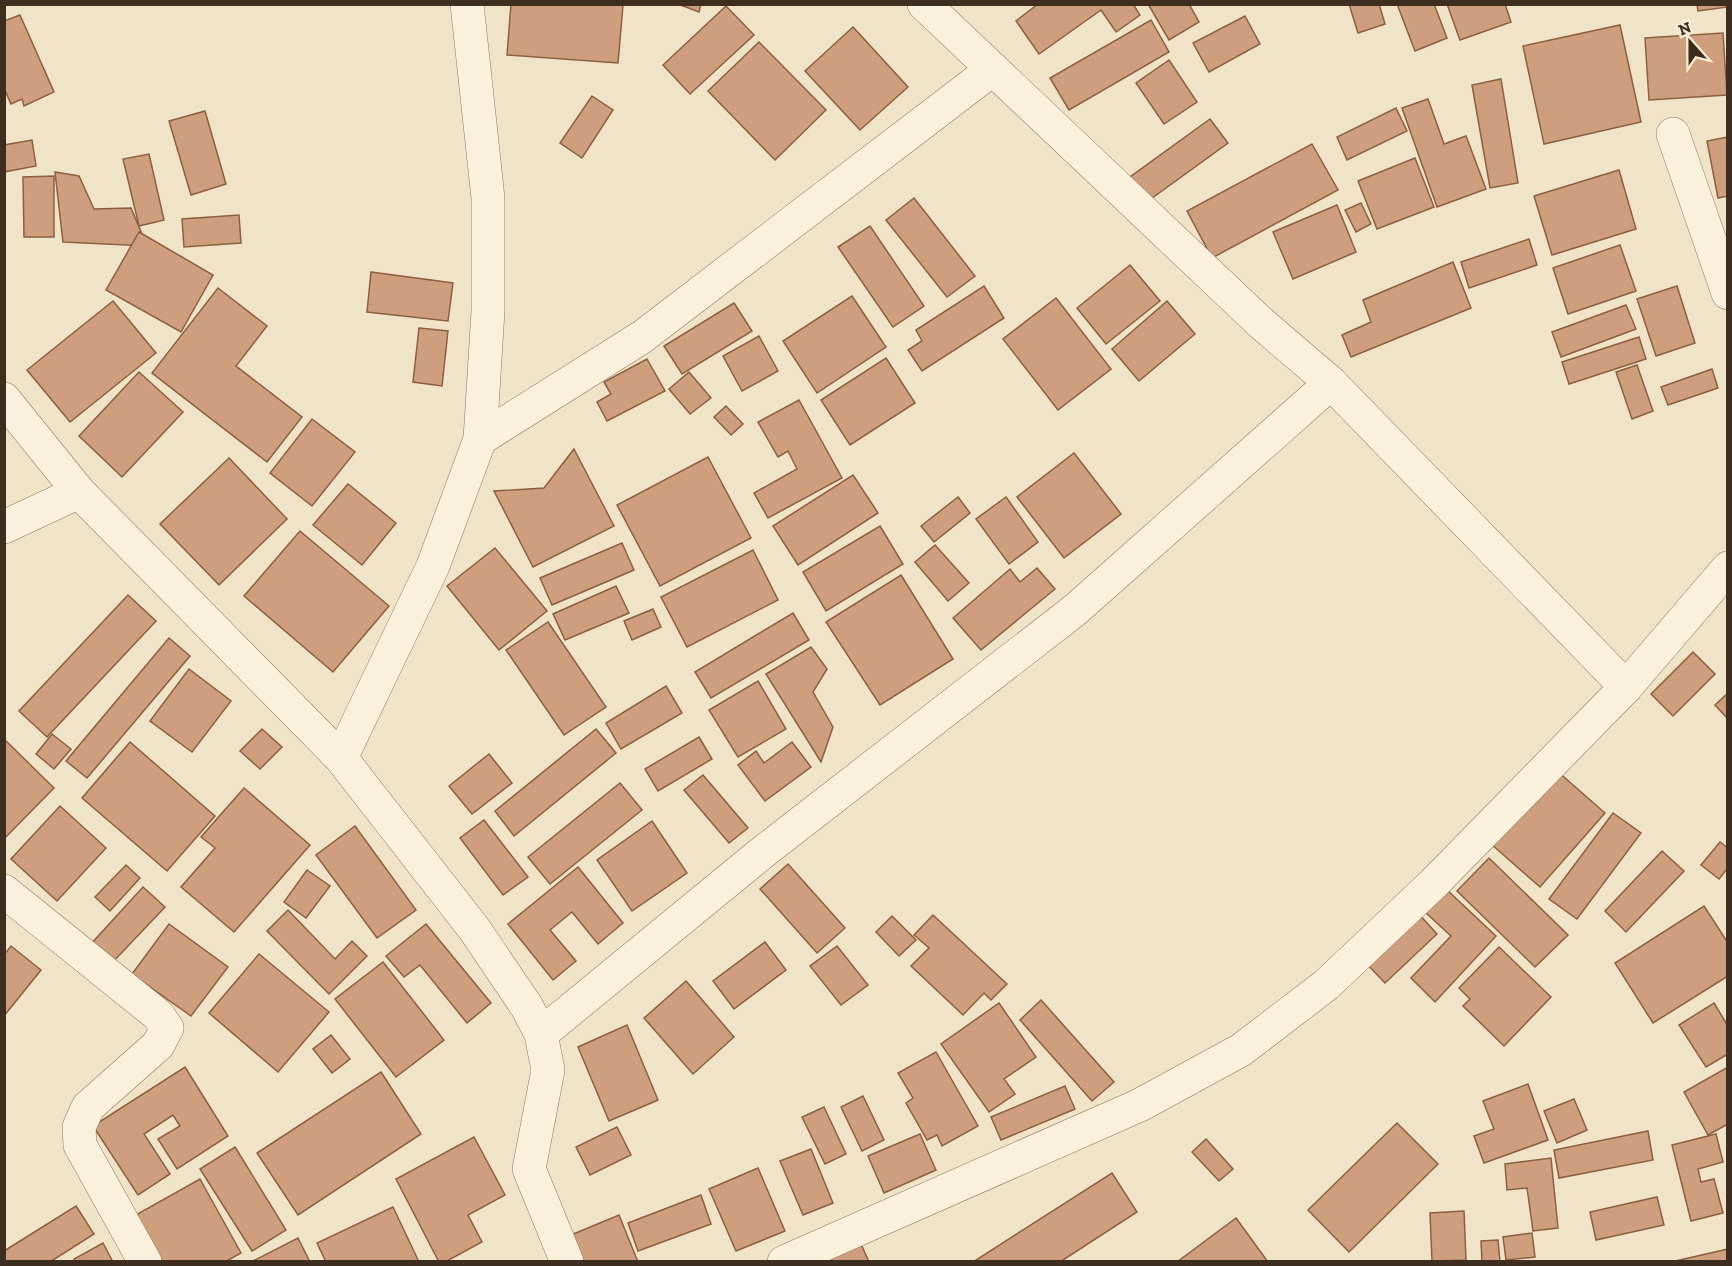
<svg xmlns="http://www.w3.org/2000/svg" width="1732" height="1266" font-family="'Zilla Slab',serif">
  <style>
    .building { fill: #cf9f7d; stroke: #8d5f41; stroke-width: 1.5 }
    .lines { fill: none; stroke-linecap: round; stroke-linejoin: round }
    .minor-casing { stroke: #8d765c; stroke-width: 34 }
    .minor { stroke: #faf1dc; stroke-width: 33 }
  </style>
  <rect width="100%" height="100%" fill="#f0e4c8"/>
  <g class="building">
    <polygon points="511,4 623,5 618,63 507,55"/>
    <polygon points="678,4 701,4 699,12"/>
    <polygon points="1038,4 1133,4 1140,15 1116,32 1101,10 1039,54 1016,21"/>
    <polygon points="1148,4 1189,4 1199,22 1169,40"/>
    <polygon points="1349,4 1379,4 1385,24 1358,33"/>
    <polygon points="1397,4 1434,4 1447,38 1415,51"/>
    <polygon points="1447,4 1505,4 1511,22 1460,40"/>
    <polygon points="1697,4 1727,4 1728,7 1698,11"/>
    <polygon points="726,6 754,35 690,94 663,65"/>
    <polygon points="20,15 54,92 24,106 22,99 11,104 4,88 4,21"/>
    <polygon points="1245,16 1260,44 1209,72 1193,43"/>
    <polygon points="1151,20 1169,52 1069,110 1050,78"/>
    <polygon points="1620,25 1641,122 1544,144 1523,46"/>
    <polygon points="853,27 908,87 860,130 805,71"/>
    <polygon points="1723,33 1727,95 1649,100 1645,38"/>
    <polygon points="759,42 826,110 775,160 708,91"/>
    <polygon points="1169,60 1197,102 1164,124 1136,83"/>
    <polygon points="1501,79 1518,183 1490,188 1472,85"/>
    <polygon points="592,96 613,110 582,158 560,143"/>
    <polygon points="1428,99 1444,144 1466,136 1486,189 1437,207 1402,108"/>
    <polygon points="1396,108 1407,131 1347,160 1337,137"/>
    <polygon points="205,111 226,184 191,195 169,121"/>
    <polygon points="1210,119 1228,143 1148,201 1130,177"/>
    <polygon points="1728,137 1728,196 1718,198 1707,141"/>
    <polygon points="32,140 36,166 4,172 4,145"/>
    <polygon points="1312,144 1338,190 1212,258 1187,211"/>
    <polygon points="149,154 164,220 139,226 123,159"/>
    <polygon points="1415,158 1434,207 1377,229 1358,181"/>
    <polygon points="1619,170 1636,229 1552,255 1534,196"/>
    <polygon points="55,172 79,176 94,209 131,208 147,246 63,242"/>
    <polygon points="54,176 54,237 24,237 23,177"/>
    <polygon points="914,198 975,276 947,297 886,220"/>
    <polygon points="1361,203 1371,224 1356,232 1345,210"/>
    <polygon points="1337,205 1356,252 1293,279 1273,232"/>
    <polygon points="239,215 241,243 184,247 182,219"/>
    <polygon points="870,226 924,306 893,327 838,247"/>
    <polygon points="139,232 213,275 181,332 106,290"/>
    <polygon points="1529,239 1537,265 1469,288 1461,262"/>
    <polygon points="1620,245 1636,291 1568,314 1553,268"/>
    <polygon points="1453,262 1471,308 1351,357 1342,335 1371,322 1363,300"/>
    <polygon points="1130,265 1160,301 1106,344 1077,308"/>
    <polygon points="371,272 453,283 448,321 367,312"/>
    <polygon points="984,286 1004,318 922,371 908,350 922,341 916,330"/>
    <polygon points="1677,286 1695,343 1656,356 1637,299"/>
    <polygon points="218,288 267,326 236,366 302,417 267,462 152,373"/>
    <polygon points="852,296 886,347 817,393 783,341"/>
    <polygon points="1056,298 1111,369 1058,410 1003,339"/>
    <polygon points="113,301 156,353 70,422 27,370"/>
    <polygon points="1167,301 1195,334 1139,381 1112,349"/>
    <polygon points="734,303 752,331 682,374 664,346"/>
    <polygon points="1626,305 1636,329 1561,357 1552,332"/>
    <polygon points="419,328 448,331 442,386 413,382"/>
    <polygon points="759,336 778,371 742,391 723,356"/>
    <polygon points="1639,337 1646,359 1569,384 1562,362"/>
    <polygon points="886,358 915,403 850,445 821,400"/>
    <polygon points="647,359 665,391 607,421 597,402 611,394 604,382"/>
    <polygon points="1637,365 1653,411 1632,419 1616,372"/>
    <polygon points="1712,369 1718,388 1668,405 1661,387"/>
    <polygon points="139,372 183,412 122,477 79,436"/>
    <polygon points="689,372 711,398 690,414 669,389"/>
    <polygon points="799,400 842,478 768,518 754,493 797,469 788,451 778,457 758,422"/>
    <polygon points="726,406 743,424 731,435 714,417"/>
    <polygon points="312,419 355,452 312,506 270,473"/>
    <polygon points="574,449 614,526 533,567 494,491 544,488"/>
    <polygon points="1074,453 1121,514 1064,558 1017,497"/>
    <polygon points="708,457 751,538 660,586 617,505"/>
    <polygon points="229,458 287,519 219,585 160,524"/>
    <polygon points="853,475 878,513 798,565 773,526"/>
    <polygon points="348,484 396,523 362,565 313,525"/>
    <polygon points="958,497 970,513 934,542 921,526"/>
    <polygon points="1006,497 1038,542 1009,564 976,519"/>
    <polygon points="880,526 903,564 826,611 803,572"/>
    <polygon points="300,531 389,606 333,672 244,596"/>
    <polygon points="622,543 634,570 552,605 540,578"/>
    <polygon points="935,545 969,583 948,601 915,562"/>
    <polygon points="495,548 547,611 499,650 447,586"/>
    <polygon points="753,550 778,600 687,647 661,597"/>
    <polygon points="1037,568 1055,589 981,650 953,618 1010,569 1020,582"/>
    <polygon points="901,575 953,659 880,705 826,622"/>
    <polygon points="616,586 629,613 565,640 553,614"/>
    <polygon points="128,595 156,621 47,737 19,711"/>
    <polygon points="653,609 661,627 632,640 624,621"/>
    <polygon points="793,613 809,640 711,698 695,672"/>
    <polygon points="548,622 606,707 564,735 506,650"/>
    <polygon points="169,638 190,656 87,778 66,761"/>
    <polygon points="811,647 827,669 813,692 833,727 821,762 766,674"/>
    <polygon points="1693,652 1715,674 1673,716 1651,694"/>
    <polygon points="189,669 231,701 192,752 150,721"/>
    <polygon points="758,681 786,729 738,757 709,710"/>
    <polygon points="666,686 682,713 621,749 606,723"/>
    <polygon points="1728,693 1728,719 1715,705"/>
    <polygon points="262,729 282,747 260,769 240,751"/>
    <polygon points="596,729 616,753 514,836 495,811"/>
    <polygon points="52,734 71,749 54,769 36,754"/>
    <polygon points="699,737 712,759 658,791 645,769"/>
    <polygon points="4,739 54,788 4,839"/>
    <polygon points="130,742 215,816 167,871 82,798"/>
    <polygon points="792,742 811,767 765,801 738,765 756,751 764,763"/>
    <polygon points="489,754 512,783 472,814 449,786"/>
    <polygon points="1556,770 1605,813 1540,887 1491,844"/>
    <polygon points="703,775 748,828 729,843 684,790"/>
    <polygon points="620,783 642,810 550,884 528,857"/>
    <polygon points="244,788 310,845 234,932 181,887 215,848 201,837"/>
    <polygon points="60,806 106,848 57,901 11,859"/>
    <polygon points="1613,813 1641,833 1577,919 1549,899"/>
    <polygon points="484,820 528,877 503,895 460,838"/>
    <polygon points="652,821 687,873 632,911 597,860"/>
    <polygon points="355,826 416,910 377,938 316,855"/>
    <polygon points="1720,842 1728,848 1728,868 1719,879 1701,865"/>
    <polygon points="1662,851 1684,871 1626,932 1605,911"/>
    <polygon points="1489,858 1568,935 1535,967 1457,891"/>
    <polygon points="788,864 845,928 817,953 760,889"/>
    <polygon points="126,865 140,878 110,911 95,897"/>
    <polygon points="578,867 623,923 598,944 572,912 550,930 576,961 553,980 508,924"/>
    <polygon points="307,870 330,886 306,918 284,902"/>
    <polygon points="143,887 165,907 111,964 90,945"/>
    <polygon points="1446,889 1496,936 1435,1002 1411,978 1451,936 1425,912"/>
    <polygon points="1704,906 1728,943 1728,976 1653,1023 1615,963"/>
    <polygon points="288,910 335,959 352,941 367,956 329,994 267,931"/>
    <polygon points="1416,911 1437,934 1385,983 1363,960"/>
    <polygon points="933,915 1007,984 991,1000 984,993 963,1015 911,966 929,948 914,935"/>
    <polygon points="892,916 916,940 899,956 876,932"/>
    <polygon points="169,924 228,967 191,1016 132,974"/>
    <polygon points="426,924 491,1003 467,1023 420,965 404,977 386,956"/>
    <polygon points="765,942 786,970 734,1009 713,981"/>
    <polygon points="11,946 41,970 4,1016 4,955"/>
    <polygon points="837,946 868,985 841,1005 810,966"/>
    <polygon points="1499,947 1551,997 1504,1046 1463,1006 1470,999 1459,988"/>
    <polygon points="259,954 329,1012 278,1072 209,1013"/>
    <polygon points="383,962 444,1040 396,1077 335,999"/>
    <polygon points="686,981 734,1037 693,1074 644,1018"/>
    <polygon points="1041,1000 1114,1082 1092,1101 1020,1020"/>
    <polygon points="999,1003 1036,1057 1004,1079 1015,1094 989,1112 941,1044"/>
    <polygon points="1714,1003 1728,1026 1728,1054 1706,1067 1679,1025"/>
    <polygon points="627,1025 658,1100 609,1121 578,1047"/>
    <polygon points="331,1035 350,1059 332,1073 313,1049"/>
    <polygon points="936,1052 978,1126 942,1146 937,1135 927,1140 906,1103 913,1098 898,1073"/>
    <polygon points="185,1067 228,1136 177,1169 158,1139 180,1126 173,1115 144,1134 170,1174 138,1195 93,1126"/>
    <polygon points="1728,1067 1728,1124 1708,1135 1684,1092"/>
    <polygon points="381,1072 421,1134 298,1215 257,1153"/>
    <polygon points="1528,1084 1548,1140 1484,1163 1474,1136 1494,1129 1483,1101"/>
    <polygon points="1065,1086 1075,1109 1001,1140 991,1117"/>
    <polygon points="863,1096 884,1140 862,1151 841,1107"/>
    <polygon points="1574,1099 1587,1130 1557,1143 1544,1111"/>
    <polygon points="824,1107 846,1154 825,1164 802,1117"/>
    <polygon points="1397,1123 1438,1164 1349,1252 1308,1210"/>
    <polygon points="617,1127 631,1155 590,1175 576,1147"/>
    <polygon points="1648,1131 1653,1160 1559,1178 1554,1150"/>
    <polygon points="920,1134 936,1170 884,1193 868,1156"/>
    <polygon points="1716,1134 1723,1162 1698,1169 1701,1182 1714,1179 1723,1213 1691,1221 1672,1145"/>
    <polygon points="474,1137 505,1195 468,1215 482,1242 445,1262 439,1262 396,1179"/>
    <polygon points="1206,1139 1233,1169 1219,1181 1192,1152"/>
    <polygon points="235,1147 286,1230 252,1251 200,1169"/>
    <polygon points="811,1149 833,1203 803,1215 780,1161"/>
    <polygon points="1551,1158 1558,1228 1533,1231 1527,1188 1507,1190 1505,1164"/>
    <polygon points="758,1168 785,1231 736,1251 709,1189"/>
    <polygon points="1112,1173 1137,1212 1060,1262 973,1262"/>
    <polygon points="200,1179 241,1253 225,1262 159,1262 134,1216"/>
    <polygon points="701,1195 711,1224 638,1251 628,1223"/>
    <polygon points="1657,1197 1664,1225 1596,1240 1590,1212"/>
    <polygon points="76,1206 94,1234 50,1262 4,1262 4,1251"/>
    <polygon points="393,1207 419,1262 326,1262 317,1243"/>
    <polygon points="1464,1211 1466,1260 1432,1261 1430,1213"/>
    <polygon points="619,1215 638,1262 582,1262 571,1235"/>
    <polygon points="1236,1218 1268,1262 1177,1262"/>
    <polygon points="1532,1233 1535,1257 1506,1260 1503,1237"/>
    <polygon points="298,1238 310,1262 251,1262"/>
    <polygon points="1498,1240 1500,1262 1482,1262 1481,1241"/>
    <polygon points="103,1243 113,1262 75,1262 74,1259"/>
    <polygon points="861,1244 869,1262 820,1262"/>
    <polygon points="1728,1249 1728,1262 1671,1262"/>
  </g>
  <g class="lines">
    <defs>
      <g id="minor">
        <polyline points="924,4 1261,323 1331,383 1626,687"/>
        <polyline points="1673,134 1728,293"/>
        <polyline points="4,399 79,492 341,758 475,930 527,1007 541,1034 548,1070 529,1169 567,1262"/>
        <polyline points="480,439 642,337 993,69"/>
        <polyline points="4,527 79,492"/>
        <polyline points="341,758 433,566 480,439 488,311 488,198 467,4"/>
        <polyline points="4,891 158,1015 167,1028 158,1045 88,1107 79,1127 80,1145 145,1262"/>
        <polyline points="541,1034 763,852 1075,610 1331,383"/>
        <polyline points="784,1262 1140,1105 1241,1050 1326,985 1434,883 1626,687 1728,568"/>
      </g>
    </defs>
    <use href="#minor" class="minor-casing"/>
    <use href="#minor" class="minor"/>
  </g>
  <rect width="1732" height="1266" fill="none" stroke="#3d2e20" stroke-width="12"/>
  <g transform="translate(1690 42) rotate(339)" stroke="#f7eed8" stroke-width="4.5" paint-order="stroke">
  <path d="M0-4.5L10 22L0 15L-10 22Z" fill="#3d2e20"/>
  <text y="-9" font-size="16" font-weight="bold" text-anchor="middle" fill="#3d2e20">N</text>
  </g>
</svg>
